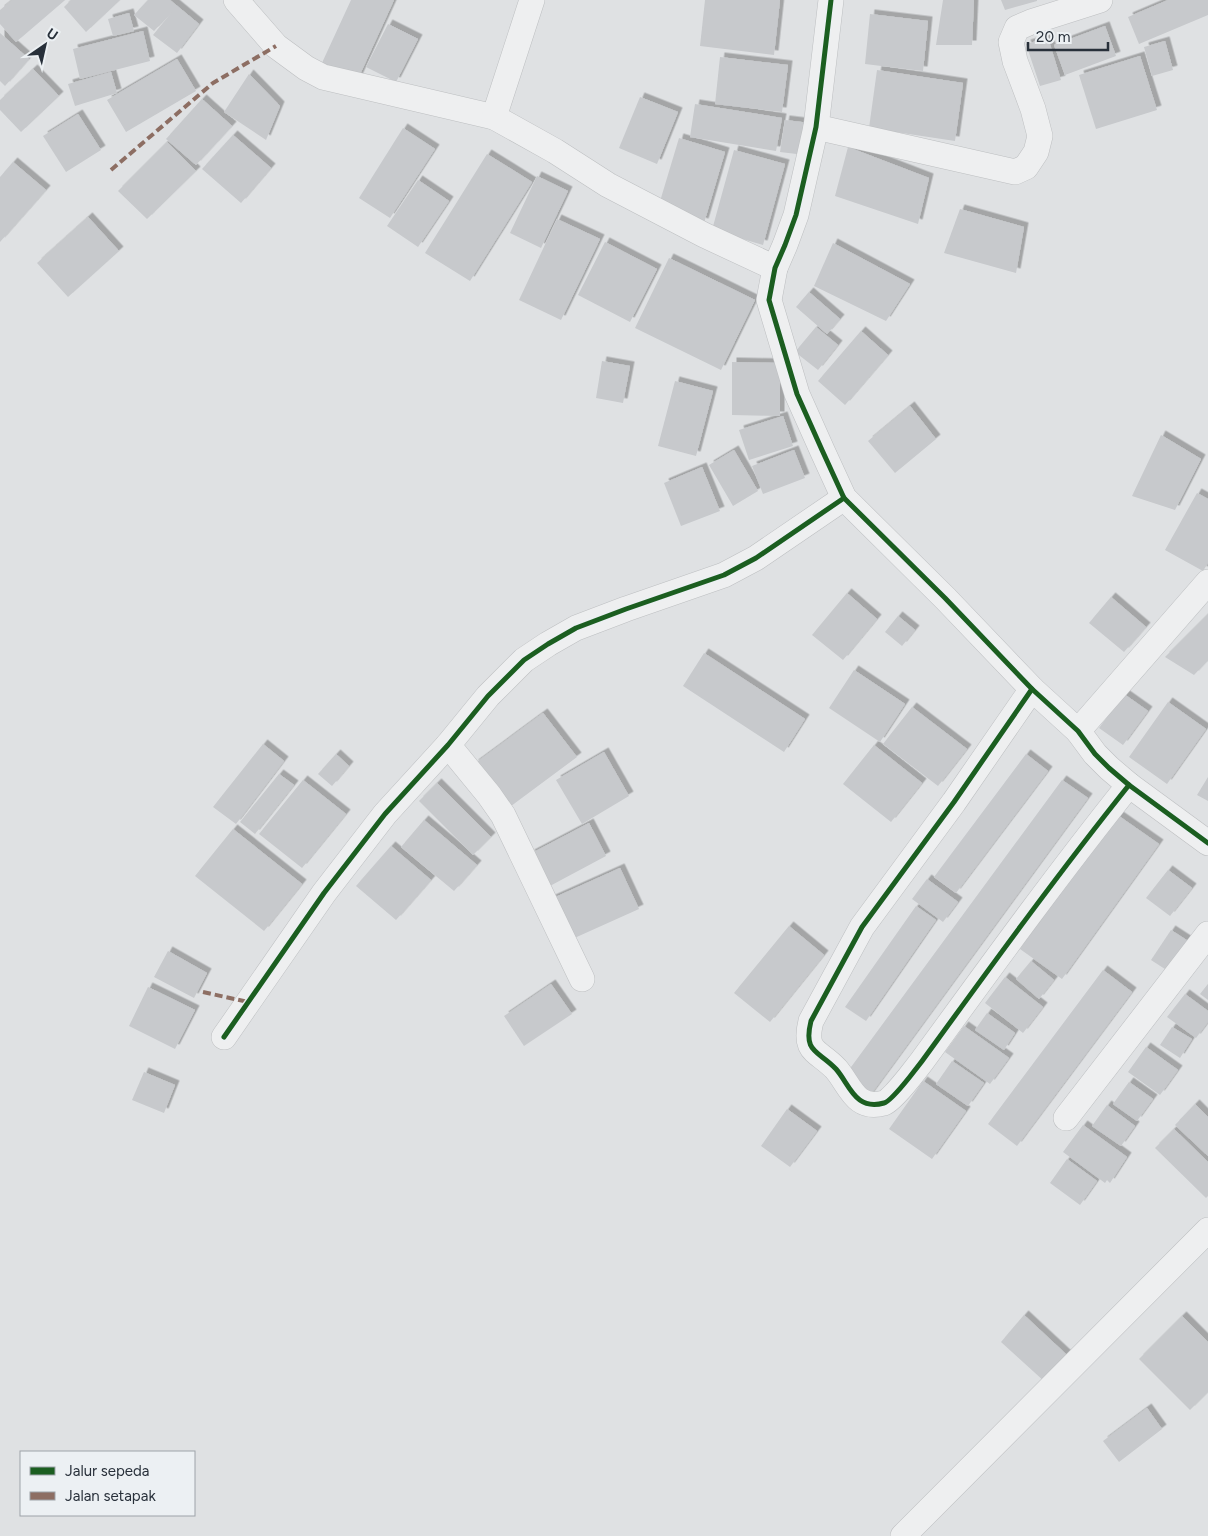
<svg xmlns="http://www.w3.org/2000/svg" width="1208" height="1536" font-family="Figtree,sans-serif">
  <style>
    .building { fill: #c7c9cc; filter: url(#shadow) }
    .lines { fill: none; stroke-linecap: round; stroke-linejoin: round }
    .street-casing { stroke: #bdbfc1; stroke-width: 26 }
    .street { stroke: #eeeff0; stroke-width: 25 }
    .quiet { stroke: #8d6e63; stroke-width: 4; stroke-dasharray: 8 4; stroke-linecap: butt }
    .cycleway-casing { stroke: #ecf0f3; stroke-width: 8 }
    .cycleway { stroke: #1b5e20; stroke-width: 5 }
  </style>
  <defs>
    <filter id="shadow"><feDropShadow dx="4.5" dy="-4.5" stdDeviation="0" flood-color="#0004"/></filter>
  </defs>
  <rect width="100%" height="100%" fill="#dfe1e3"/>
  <g class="building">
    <polygon points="12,0 65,0 16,42 0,24 0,10"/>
    <polygon points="71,0 120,0 86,32 64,7"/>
    <polygon points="148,0 170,0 199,24 177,53 153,35 172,12 154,31 134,15"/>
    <polygon points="351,0 394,0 357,81 321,65"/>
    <polygon points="705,0 780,0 774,55 700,46"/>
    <polygon points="943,0 974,0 972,45 936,45"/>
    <polygon points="1001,0 1037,0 1037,1 1005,10"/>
    <polygon points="1168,0 1208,0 1208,15 1139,44 1128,17"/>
    <polygon points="129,13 134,31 113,36 108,19"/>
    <polygon points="870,14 928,21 923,71 865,64"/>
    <polygon points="388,24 418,39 396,82 366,67"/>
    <polygon points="1105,26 1116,56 1065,75 1054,45"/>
    <polygon points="143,31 150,61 80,79 73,49"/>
    <polygon points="0,33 29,59 5,86 0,81"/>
    <polygon points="1048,38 1061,80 1040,86 1026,44"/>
    <polygon points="1165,41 1173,70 1152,76 1144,47"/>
    <polygon points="1140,56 1157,110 1096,129 1079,75"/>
    <polygon points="720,57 788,65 782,112 715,104"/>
    <polygon points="177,59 196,91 126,132 107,100"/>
    <polygon points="33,69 59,96 21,132 0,110 0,100"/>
    <polygon points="877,70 963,83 955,141 869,128"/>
    <polygon points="111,72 117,93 75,106 68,84"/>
    <polygon points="249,74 280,106 266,140 224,112"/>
    <polygon points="640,97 678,112 657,164 619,148"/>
    <polygon points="202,99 232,126 196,165 166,139"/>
    <polygon points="695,104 782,118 776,151 690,137"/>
    <polygon points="78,114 101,150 66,172 43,136"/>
    <polygon points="785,120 810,123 805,155 780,152"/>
    <polygon points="403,128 435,149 390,218 359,198"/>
    <polygon points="233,135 271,168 241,203 202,169"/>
    <polygon points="679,138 725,152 704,223 658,208"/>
    <polygon points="167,142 196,171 147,219 118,191"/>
    <polygon points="848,147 929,178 918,224 835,196"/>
    <polygon points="734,150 785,164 763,245 712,230"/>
    <polygon points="487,154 532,182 470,281 425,253"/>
    <polygon points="13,162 46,190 0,242 0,177"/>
    <polygon points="537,176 568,191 541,248 510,233"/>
    <polygon points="418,180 449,201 418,247 387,226"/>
    <polygon points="960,209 1024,227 1016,273 944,253"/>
    <polygon points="88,217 119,251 68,297 37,263"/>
    <polygon points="557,219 600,239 561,320 519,300"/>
    <polygon points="605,242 657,269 630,322 578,295"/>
    <polygon points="833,243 910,284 886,321 814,286"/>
    <polygon points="669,258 755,300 721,370 635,328"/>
    <polygon points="809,292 840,319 827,334 796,307"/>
    <polygon points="816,327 838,345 818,370 795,352"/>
    <polygon points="861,331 888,355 845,405 818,381"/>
    <polygon points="602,361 630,366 623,403 596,398"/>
    <polygon points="732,362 780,363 780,416 732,415"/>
    <polygon points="675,381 713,391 696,456 658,446"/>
    <polygon points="910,406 936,439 895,473 868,441"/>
    <polygon points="783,416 793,446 749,460 739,430"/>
    <polygon points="1161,435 1201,459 1175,510 1132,496"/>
    <polygon points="734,450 758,491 733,506 709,465"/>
    <polygon points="794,450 805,478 763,494 752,466"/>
    <polygon points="702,467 720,511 681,526 664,483"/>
    <polygon points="1197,493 1208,499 1208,563 1203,571 1165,550"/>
    <polygon points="847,593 877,619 843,660 812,635"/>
    <polygon points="1111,597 1146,627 1124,652 1089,623"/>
    <polygon points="1208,614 1208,660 1194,675 1165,657"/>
    <polygon points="898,616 915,630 902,646 885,632"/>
    <polygon points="704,653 805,719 784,752 683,686"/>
    <polygon points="854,670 905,704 880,742 829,708"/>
    <polygon points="1124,694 1148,711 1123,745 1099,728"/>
    <polygon points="1168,702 1206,729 1167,784 1129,757"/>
    <polygon points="912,707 967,749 938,786 883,744"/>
    <polygon points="543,713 577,757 507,809 474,764"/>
    <polygon points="263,744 284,761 236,824 213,807"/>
    <polygon points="874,745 922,783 891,822 843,784"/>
    <polygon points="604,752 629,796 582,824 556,780"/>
    <polygon points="336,754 349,766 332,786 318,774"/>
    <polygon points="1026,754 1048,771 956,893 934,877"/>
    <polygon points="279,774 294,785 255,834 240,822"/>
    <polygon points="1208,777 1208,801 1197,795"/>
    <polygon points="303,780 346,814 302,868 259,834"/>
    <polygon points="1062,780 1088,798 869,1097 843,1078"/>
    <polygon points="437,783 491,837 473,855 419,801"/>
    <polygon points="1116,814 1159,844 1062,979 1020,949"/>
    <polygon points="424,820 477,865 454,891 401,847"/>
    <polygon points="589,823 606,856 548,887 530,854"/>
    <polygon points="233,829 302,884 264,931 195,876"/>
    <polygon points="391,846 431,880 396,920 356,886"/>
    <polygon points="620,868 639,909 570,940 551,899"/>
    <polygon points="1168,870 1192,888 1170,916 1146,898"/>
    <polygon points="927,879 958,902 943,922 912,899"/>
    <polygon points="916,906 936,920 866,1021 845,1007"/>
    <polygon points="789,926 824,955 770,1022 734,993"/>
    <polygon points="1171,930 1188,941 1168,971 1151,960"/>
    <polygon points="168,951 207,973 194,998 154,977"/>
    <polygon points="1031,961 1054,980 1039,999 1016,979"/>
    <polygon points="1103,970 1132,992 1017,1146 988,1124"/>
    <polygon points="1005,977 1043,1007 1023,1033 985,1003"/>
    <polygon points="551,984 572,1014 524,1046 504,1016"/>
    <polygon points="1208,984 1208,1000 1200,994"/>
    <polygon points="148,987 195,1010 175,1049 129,1026"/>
    <polygon points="1185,994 1208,1011 1208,1022 1196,1038 1167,1017"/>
    <polygon points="987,1013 1015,1033 1004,1050 975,1030"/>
    <polygon points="964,1026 1009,1058 990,1084 945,1052"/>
    <polygon points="1172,1027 1192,1039 1180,1058 1160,1045"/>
    <polygon points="1146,1047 1178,1070 1160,1095 1128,1072"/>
    <polygon points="952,1061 984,1083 968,1106 936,1084"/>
    <polygon points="144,1072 175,1085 164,1113 132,1100"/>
    <polygon points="923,1081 966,1111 932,1159 889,1129"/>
    <polygon points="1129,1082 1153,1099 1137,1121 1113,1104"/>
    <polygon points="1195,1104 1208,1117 1208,1156 1175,1125"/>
    <polygon points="1107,1105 1135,1126 1121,1146 1092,1126"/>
    <polygon points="787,1109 817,1131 790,1167 761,1146"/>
    <polygon points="1083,1125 1127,1157 1110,1183 1107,1180 1105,1183 1063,1152"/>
    <polygon points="1174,1129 1208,1162 1208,1196 1206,1198 1155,1148"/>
    <polygon points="1067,1159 1097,1181 1080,1205 1050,1183"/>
    <polygon points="1024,1315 1068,1356 1045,1382 1001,1342"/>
    <polygon points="1182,1316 1208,1342 1208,1392 1190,1410 1139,1359"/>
    <polygon points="1147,1408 1162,1429 1119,1462 1103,1441"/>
  </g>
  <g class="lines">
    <defs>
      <g id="street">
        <polyline points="236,0 276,46 306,68 323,77 494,117 555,151 608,185 704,235 775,268"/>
        <polyline points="831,0 816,127 796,215 785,245 775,268 769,300 797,394 822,450 844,498 945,598 1032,689 1078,731 1095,754 1109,768 1129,785 1208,843"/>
        <polyline points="494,117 532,0"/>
        <polyline points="816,127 1015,172 1026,167 1036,152 1040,136 1033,109 1015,61 1011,42 1017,28 1031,22 1100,0"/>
        <path d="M 1032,689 L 954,802 L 862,927 L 811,1021 C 803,1053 818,1050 836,1069 C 850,1085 855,1111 884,1103 C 893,1101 926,1056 933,1046 C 997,958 1061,870 1129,785"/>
        <polyline points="1078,731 1208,582"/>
        <polyline points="448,745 489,795 503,815 582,979"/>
        <polyline points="224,1037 324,893 385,814 448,745 488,696 524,660 548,644 576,628 626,609 724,575 756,558 844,498"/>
        <polyline points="1066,1118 1208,934"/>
        <polyline points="903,1536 1208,1230"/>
      </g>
    </defs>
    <use href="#street" class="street-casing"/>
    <use href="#street" class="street"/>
    <g class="quiet">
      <polyline points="111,170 213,83 276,46"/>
      <polyline points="203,992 248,1002"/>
    </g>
    <defs>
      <g id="cycleway">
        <polyline points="831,0 816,127 796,215 785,245 775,268 769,300 797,394 822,450 844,498 945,598 1032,689 1078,731 1095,754 1109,768 1129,785 1208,843"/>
        <path d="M 1032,689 L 954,802 L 862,927 L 811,1021 C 803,1053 818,1050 836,1069 C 850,1085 855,1111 884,1103 C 893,1101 926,1056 933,1046 C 997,958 1061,870 1129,785"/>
        <polyline points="224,1037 324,893 385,814 448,745 488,696 524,660 548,644 576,628 626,609 724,575 756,558 844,498"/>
      </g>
    </defs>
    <use href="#cycleway" class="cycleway-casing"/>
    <use href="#cycleway" class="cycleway"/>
  </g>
  <rect x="20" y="1451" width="175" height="65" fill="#ecf0f3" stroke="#9ea3a9"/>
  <rect x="30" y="1467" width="25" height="8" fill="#1b5e20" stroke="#9ea3a9"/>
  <text x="65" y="1476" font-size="15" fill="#28303a">Jalur sepeda</text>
  <rect x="30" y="1492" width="25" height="8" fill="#8d6e63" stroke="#9ea3a9"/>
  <text x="65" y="1501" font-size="15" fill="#28303a">Jalan setapak</text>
  <g transform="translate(45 45) rotate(34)" stroke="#ecf0f3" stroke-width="4" paint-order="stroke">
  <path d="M0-4L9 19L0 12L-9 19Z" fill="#28303a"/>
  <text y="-8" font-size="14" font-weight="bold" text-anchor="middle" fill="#28303a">U</text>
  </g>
  <path d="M1028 42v8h80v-8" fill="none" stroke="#28303a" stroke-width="2.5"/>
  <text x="1036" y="42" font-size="15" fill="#28303a" stroke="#ecf0f3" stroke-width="4" paint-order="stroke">20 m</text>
</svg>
